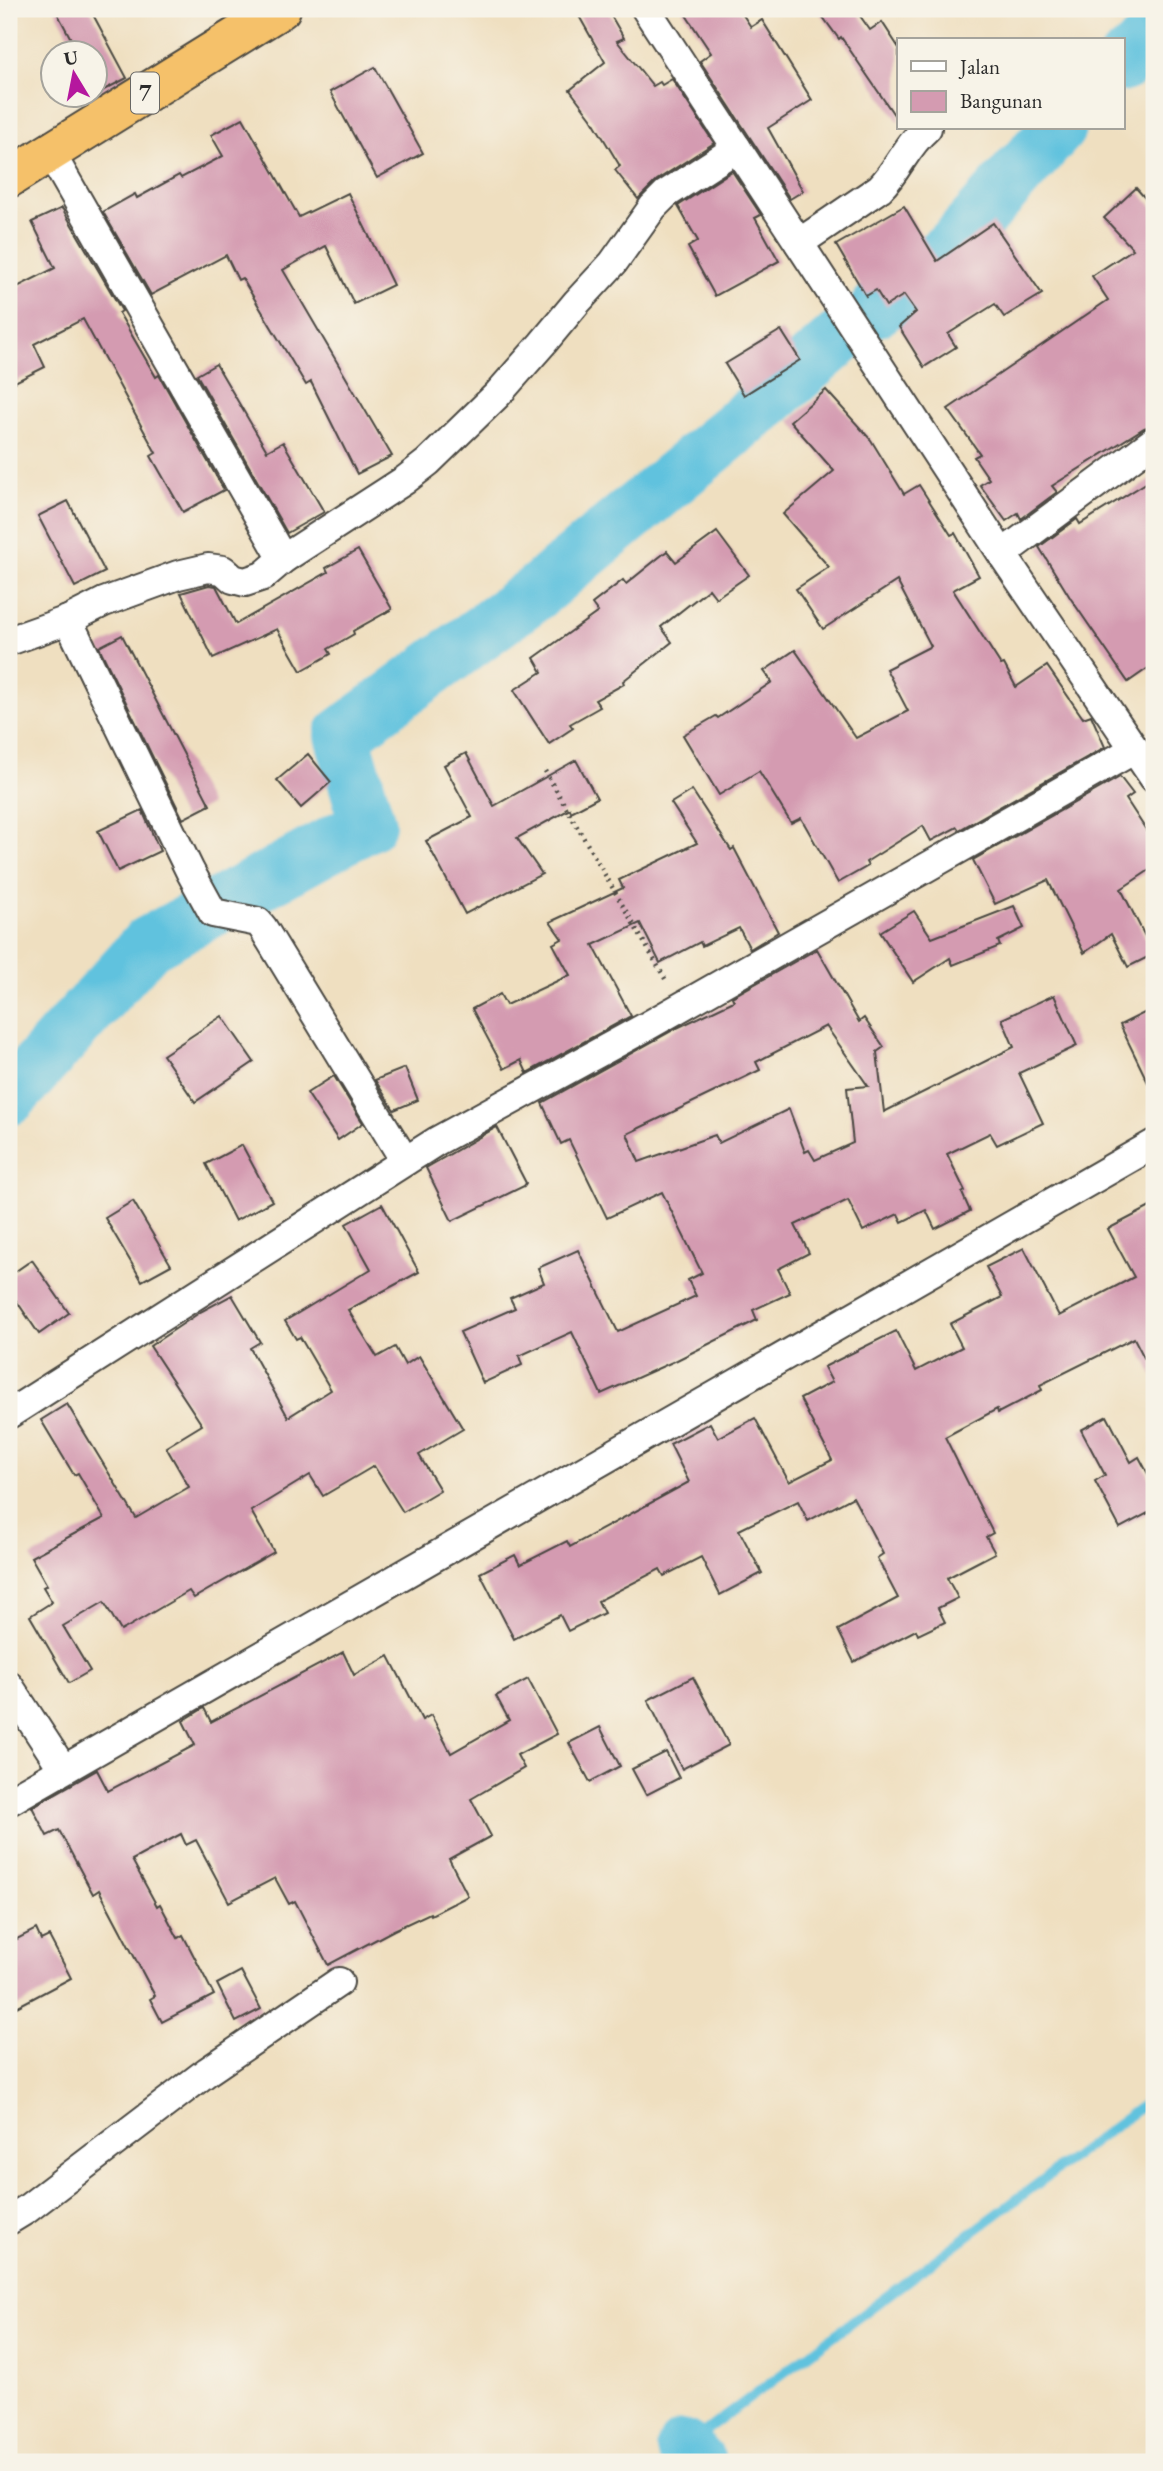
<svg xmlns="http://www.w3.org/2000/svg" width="1163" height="2471" font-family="'EB Garamond',serif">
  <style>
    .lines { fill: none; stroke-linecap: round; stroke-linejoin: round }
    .stream { stroke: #60c2de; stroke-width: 10 }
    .river { stroke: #60c2de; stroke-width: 56 }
    .building { fill: #d49bb1; fill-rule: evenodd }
    .street-casing { stroke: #484641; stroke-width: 32 }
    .highway-casing { stroke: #484641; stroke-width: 42 }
    .path { stroke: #484641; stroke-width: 4.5; stroke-dasharray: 2 5; stroke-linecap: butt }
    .street { stroke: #fff; stroke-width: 28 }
    .highway { stroke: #f5c16b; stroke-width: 38 }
    .labels { text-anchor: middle; stroke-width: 5; stroke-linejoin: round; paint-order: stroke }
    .shield { fill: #f7f3e8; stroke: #686764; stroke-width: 2 }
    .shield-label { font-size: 24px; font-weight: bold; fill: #2b2b2b }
  </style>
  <rect width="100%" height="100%" fill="#f7f3e8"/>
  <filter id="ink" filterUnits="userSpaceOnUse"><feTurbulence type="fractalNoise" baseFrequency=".0143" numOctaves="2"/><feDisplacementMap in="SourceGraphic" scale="14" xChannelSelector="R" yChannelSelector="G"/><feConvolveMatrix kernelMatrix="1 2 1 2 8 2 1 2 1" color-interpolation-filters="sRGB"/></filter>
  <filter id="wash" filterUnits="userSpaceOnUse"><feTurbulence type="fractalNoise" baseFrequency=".00686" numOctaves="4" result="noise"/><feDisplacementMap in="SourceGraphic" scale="28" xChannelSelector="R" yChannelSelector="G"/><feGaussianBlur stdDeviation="1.57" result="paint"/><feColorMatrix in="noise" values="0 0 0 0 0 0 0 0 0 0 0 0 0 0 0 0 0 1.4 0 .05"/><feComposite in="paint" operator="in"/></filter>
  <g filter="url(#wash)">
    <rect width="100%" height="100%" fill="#efdfc0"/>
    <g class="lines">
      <polyline class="stream" points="664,2462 1154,2097"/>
      <g class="river">
        <polyline points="1123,64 1154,38"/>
        <polyline points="877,309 956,243 1058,128"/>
        <polyline points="9,1098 148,944 368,824 342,735 538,591 772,397 850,329"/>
        <polyline points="684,2448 698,2462"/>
      </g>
    </g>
    <g id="blocks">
      <g class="building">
        <polygon points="55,9 90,9 127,78 94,95 94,52 78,52"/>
        <polygon points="575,9 607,9 624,38 617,41 653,86 660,82 662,85 672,79 714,143 657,180 638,199 615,170 620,166 591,118 570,90 605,62"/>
        <polygon points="682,9 739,9 751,27 762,20 812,100 768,128 803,191 790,199 700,61 711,53"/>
        <polygon points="817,9 855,9 870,30 882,22 899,48 899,122 841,37 839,39"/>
        <polygon points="375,67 423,153 377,178 330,92"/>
        <polygon points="243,118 299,217 348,193 393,285 354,304 326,246 283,270 392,456 357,474 311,382 306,385 242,278 238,280 226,255 151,295 103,212 135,194 137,198 179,175 181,178 223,156 211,135"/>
        <polygon points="732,171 761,215 755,218 779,261 715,296 688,247 698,241 678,206"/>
        <polygon points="1136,188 1154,208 1154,425 1144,428 1052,486 1057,492 1021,519 1018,513 1006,521 980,485 989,479 974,457 980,454 948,409 1108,300 1092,276 1133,249 1104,218"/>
        <polygon points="904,206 937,261 993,223 1042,294 1004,317 995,304 948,334 956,347 924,367 899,327 916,312 904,295 886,306 876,290 866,296 836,245"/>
        <polygon points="62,208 122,311 119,313 156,377 159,375 224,490 183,512 151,456 156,453 83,319 34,344 45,367 9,385 9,291 55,268 32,222"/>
        <polygon points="781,330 800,360 744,395 725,364"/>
        <polygon points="216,364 267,451 283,442 324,512 287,533 197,375"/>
        <polygon points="826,390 871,440 904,494 919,485 951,535 955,533 979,576 953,590 1001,665 1004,664 1016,687 1047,666 1083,718 1091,715 1105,747 959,830 957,827 931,841 923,826 866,862 868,866 838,883 801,818 791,823 759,771 719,795 683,735 716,716 718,718 772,682 764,671 795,650 856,738 908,711 886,669 931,646 897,581 823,629 796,589 829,567 783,514 834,471 790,421"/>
        <polygon points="1154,478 1154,664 1128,682 1071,599 1039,547 1077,519 1080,524"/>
        <polygon points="68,501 105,572 75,587 38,516"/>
        <polygon points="717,532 749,575 716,598 709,589 661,627 672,642 623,681 624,684 595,700 600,707 570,724 573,728 549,744 514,690 542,672 534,658 598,612 592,604 623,580 626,584 667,551 676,562"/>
        <polygon points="358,550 392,609 353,631 354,634 328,649 331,654 301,671 277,629 213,658 181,593 209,585 216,586 236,624 328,572 326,568"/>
        <polygon points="122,635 210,805 183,819 99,647"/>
        <polygon points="466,753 494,806 576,760 597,798 571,812 570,809 517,838 542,874 465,914 426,841 472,817 444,765"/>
        <polygon points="308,754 331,782 301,808 277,780"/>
        <polygon points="1120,777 1133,794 1126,799 1154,842 1154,867 1121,889 1154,954 1128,967 1111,934 1084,953 1048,880 995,904 973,860"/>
        <polygon points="692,790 731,850 734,848 778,932 750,949 739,928 702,946 700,942 660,963 640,923 593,945 631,1016 527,1073 521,1060 504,1069 472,1009 500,994 506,1005 570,975 553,944 562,939 550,922 623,888 619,880 697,843 671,803"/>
        <polygon points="142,810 160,851 118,871 98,831"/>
        <polygon points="1014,906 1024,928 998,941 1000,946 953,965 950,958 913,982 880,932 914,911 932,938"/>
        <path d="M 817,949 L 859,1022 L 864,1018 L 884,1047 L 877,1052 L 884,1112 L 1014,1047 L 1002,1019 L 1054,995 L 1077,1046 L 1019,1073 L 1043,1123 L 997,1145 L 990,1133 L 947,1154 L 965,1191 L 962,1193 L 970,1211 L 935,1229 L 926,1210 L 902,1222 L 898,1214 L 863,1231 L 848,1200 L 795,1225 L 809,1253 L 778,1269 L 790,1293 L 753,1310 L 757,1320 L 677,1360 L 601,1394 L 572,1332 L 519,1356 L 522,1365 L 483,1383 L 460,1332 L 515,1308 L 510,1298 L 544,1283 L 538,1268 L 578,1250 L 618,1332 L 696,1296 L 688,1280 L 702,1273 L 662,1192 L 607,1218 L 569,1140 L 561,1144 L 542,1103 L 677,1028 L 734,1001 L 732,997 ZM 826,1026 L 868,1086 L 847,1088 L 853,1143 L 815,1160 L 809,1150 L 805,1152 L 789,1109 L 719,1143 L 715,1135 L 639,1162 L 627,1134 L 760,1070 L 756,1062 Z"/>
        <polygon points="1154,1008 1154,1095 1120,1025"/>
        <polygon points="222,1016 254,1062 195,1102 163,1055"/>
        <polygon points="405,1068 418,1100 394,1110 375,1080"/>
        <polygon points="334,1076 363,1123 338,1140 307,1093"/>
        <polygon points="497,1127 526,1183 524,1186 452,1221 426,1168"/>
        <polygon points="242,1145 272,1201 235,1221 206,1164"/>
        <polygon points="133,1201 171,1265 142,1281 105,1218"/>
        <polygon points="382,1204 419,1272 348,1310 377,1357 395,1347 405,1365 419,1356 463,1429 419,1455 440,1490 403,1512 374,1466 323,1496 310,1475 251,1511 274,1552 194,1598 189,1591 121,1631 104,1602 63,1626 90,1671 69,1683 30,1616 52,1602 43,1587 47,1585 31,1557 104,1518 78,1473 74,1475 41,1420 67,1404 136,1518 189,1487 166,1447 202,1425 150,1346 202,1311 232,1295 260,1342 250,1348 288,1417 331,1390 300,1337 296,1339 285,1321 371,1269 346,1224"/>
        <polygon points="1154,1205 1154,1377 1134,1338 1040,1385 1042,1390 998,1413 997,1409 945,1437 993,1533 986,1537 995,1553 947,1578 958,1598 938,1608 945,1622 918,1635 916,1630 854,1662 838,1630 898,1598 877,1558 883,1554 853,1497 808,1521 798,1501 739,1530 762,1573 720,1595 701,1557 664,1576 660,1569 598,1601 604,1613 568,1631 560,1615 514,1639 480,1573 515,1555 520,1565 567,1541 570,1547 689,1482 670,1444 710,1423 718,1438 755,1418 789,1482 832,1460 800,1399 832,1382 824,1367 896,1331 916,1371 962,1347 950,1324 1002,1297 986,1267 1024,1248 1059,1316 1134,1277 1108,1229"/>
        <polygon points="32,1260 69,1313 39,1334 9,1290 9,1276"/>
        <polygon points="1107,1416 1131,1462 1139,1457 1154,1485 1154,1510 1120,1528 1095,1481 1105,1475 1081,1430"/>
        <polygon points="343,1652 354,1675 389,1656 422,1720 431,1715 451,1753 509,1720 496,1696 528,1679 557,1734 517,1755 524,1768 471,1799 491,1836 449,1859 468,1896 431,1915 430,1913 394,1930 328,1965 295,1901 289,1904 275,1878 229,1902 196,1840 186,1845 181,1834 132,1860 157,1906 160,1904 178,1938 183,1935 214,1995 162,2022 150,1999 155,1996 99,1890 93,1894 59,1830 47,1836 32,1807 97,1770 108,1791 195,1745 183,1721 204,1708 211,1722"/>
        <polygon points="693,1677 729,1745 682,1769 648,1700"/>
        <polygon points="600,1727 620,1766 590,1782 569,1743"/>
        <polygon points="666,1752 679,1778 646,1795 632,1769"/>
        <polygon points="36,1929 41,1940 49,1936 71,1978 9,2011 9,1943"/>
        <polygon points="241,1971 261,2009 236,2022 217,1984"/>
      </g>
    </g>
  </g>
  <g filter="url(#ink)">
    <use href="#blocks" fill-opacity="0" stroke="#484641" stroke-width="2"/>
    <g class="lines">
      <defs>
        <g id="street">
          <polyline points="646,9 1002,554 1154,778"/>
          <polyline points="50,152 283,559"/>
          <path d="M 799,243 L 880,188 C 899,169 906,146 927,128"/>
          <polyline points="1002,554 1154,441"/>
          <polyline points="68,620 190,871 213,913 258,922 263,928 405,1161"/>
          <polyline points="9,641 68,620 104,602 178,575 208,568 223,570 233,579 245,582 263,576 283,559 405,480 428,462 497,395 542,344 577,302 613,263 653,207 666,194 737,148"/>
          <polyline points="9,1414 437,1141 642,1029 1135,749"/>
          <polyline points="9,1686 63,1769"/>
          <polyline points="9,1801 1154,1144"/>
          <polyline points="9,2220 27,2209 208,2071 339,1982"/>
        </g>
        <polyline id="highway" points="9,178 281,9"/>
      </defs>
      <use href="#street" class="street-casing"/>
      <use href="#highway" class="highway-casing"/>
      <polyline class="path" points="545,771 667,982"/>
      <use href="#street" class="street"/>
      <use href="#highway" class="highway"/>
    </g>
  </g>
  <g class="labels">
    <rect class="shield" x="131" y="72.5" width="28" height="41" rx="5"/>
    <g class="shield-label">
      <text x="145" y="101">7</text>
    </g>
  </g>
  <rect width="1163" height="2471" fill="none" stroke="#f7f3e8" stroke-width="35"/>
  <rect x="897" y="38" width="228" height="91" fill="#f7f3e8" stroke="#a5a39c" stroke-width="2"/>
  <rect x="911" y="61" width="35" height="10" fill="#ffffff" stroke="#a5a39c" stroke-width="2"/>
  <text x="960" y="74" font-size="21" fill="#2b2b2b">Jalan</text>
  <rect x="911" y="91" width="35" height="21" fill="#d49bb1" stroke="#a5a39c" stroke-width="2"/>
  <text x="960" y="108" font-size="21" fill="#2b2b2b">Bangunan</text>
  <g transform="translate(74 74) rotate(350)"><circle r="33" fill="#f7f3e8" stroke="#a5a39c" stroke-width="2"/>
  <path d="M0-5L12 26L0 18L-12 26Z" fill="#b5179e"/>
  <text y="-10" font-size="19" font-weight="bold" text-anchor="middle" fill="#2b2b2b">U</text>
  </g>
</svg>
